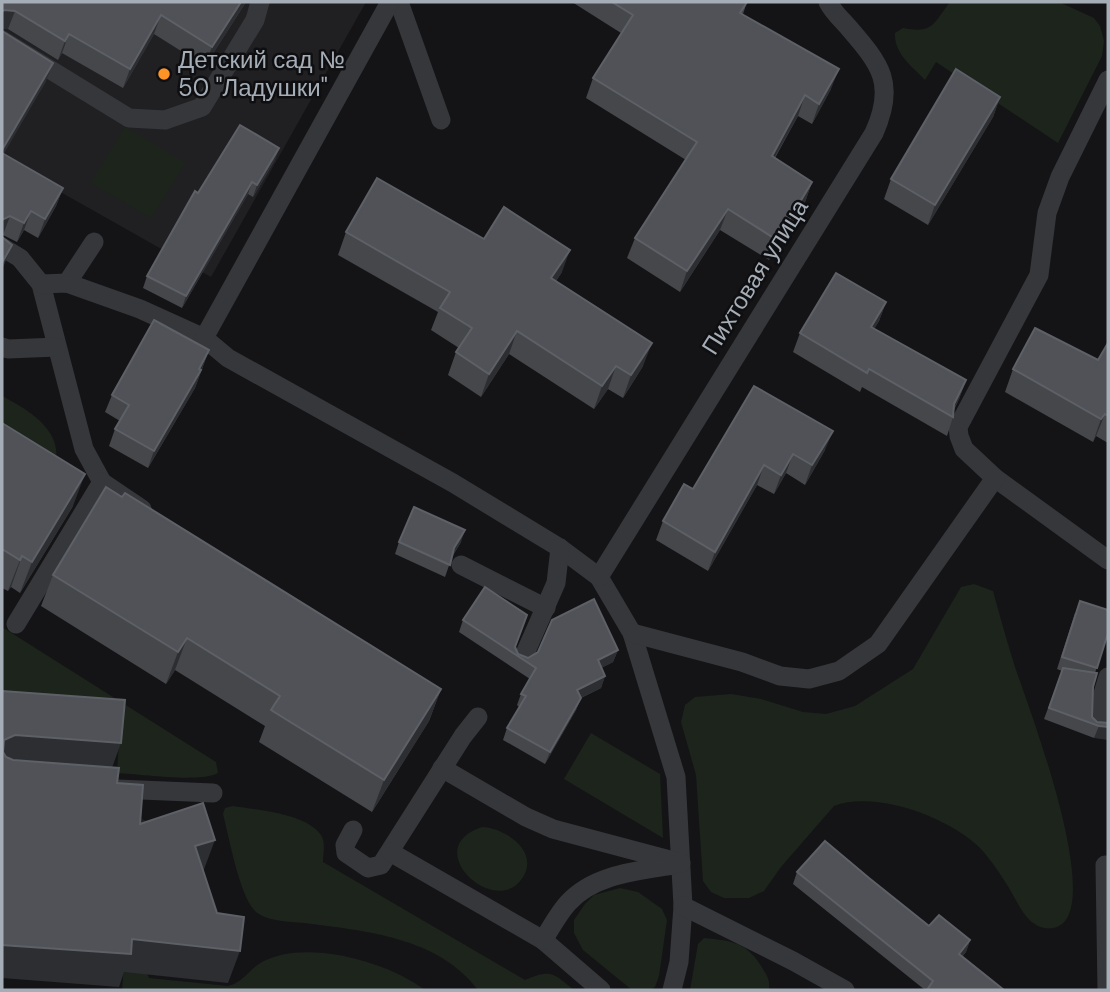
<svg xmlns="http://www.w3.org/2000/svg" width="1110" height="992" font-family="'DM Sans',sans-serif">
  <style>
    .built { fill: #202023 }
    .green { fill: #1c241c }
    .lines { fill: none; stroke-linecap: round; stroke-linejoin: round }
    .service { stroke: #35373b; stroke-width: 19 }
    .wall { fill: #45474b }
    .shaded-wall { fill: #2d2e31 }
    .building { fill: #505257; stroke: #5d6066; stroke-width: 2 }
    .poi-dot { fill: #fd9425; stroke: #0f0f11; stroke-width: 2.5 }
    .labels { text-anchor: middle; stroke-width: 5; stroke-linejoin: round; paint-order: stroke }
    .poi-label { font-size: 24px; fill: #a5adb7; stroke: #0f0f11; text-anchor: start }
    .street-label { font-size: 24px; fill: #a5adb7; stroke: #0f0f11 }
  </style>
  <rect width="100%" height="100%" fill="#141416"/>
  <polygon class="built" points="2,2 366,2 211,277 2,159"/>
  <g class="green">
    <path d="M 950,2 L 1059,2 L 1094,18 L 1100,26 L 1104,41 L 1102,56 L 1058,143 L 936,62 L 925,80 C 912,66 894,54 895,33 L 903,28 C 933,34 933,24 950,2 Z"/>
    <polygon points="125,127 185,163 151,218 91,183"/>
    <path d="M 2,396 C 29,410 66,432 54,468 L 2,444 Z"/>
    <path d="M 974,584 L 993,591 C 1000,616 1007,642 1015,667 C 1028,705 1110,919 1053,928 C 1028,931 1019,904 1009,888 C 1001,875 991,860 981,849 C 950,818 877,790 834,806 L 781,867 L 764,891 L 749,898 L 724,898 L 711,892 L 703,881 L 696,775 L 681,722 L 685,705 L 695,697 L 731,694 L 761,699 L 803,712 L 826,714 L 855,706 L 913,669 L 961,587 Z"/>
    <path d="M 2,627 L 216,762 L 218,773 C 200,783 140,774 117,773 L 120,727 L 2,718 Z"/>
    <polygon points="591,733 660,774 663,838 564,779"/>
    <path d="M 233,806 C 256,810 306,813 321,835 C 326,842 323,854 323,862 L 525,980 C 551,969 553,973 574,990 L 478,990 C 438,937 366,931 304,923 C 289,922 264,921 254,910 C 239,893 229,837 223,814 L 225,808 Z"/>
    <path d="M 142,819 L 153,824 L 145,969 L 149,978 L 228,986 C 243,983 249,969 262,962 C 305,938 389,962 425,990 L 122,990 L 135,821 Z"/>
    <path d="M 482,827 C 506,828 542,853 521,880 C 493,917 419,848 482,827 Z"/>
    <polygon points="620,888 638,892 662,909 667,920 659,976 655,987 649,990 632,990 583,950 574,933 574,920 585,904 594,895"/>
    <path d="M 704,938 C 733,941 747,942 763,969 C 768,977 770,981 769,990 L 690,990 L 698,944 Z"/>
  </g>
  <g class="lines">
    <g class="service">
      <polyline points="399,2 441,120"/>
      <polyline points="2,40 129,118 165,120 202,107 255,20 260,2"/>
      <polyline points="1108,80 1060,177 1047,213 1039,275 958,427 959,436 964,449 995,478 1108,560"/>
      <polyline points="2,247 20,258 41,284 84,449 102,482"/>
      <polyline points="67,283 94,242"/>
      <polyline points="41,284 67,283 140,309 204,338 228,358 453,483 560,548 599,577 632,633 676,777 683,906 679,962 672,990"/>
      <polyline points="204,338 390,2"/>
      <polyline points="2,347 8,349 57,347"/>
      <polyline points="461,565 546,608"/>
      <path d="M 599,577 L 874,133 C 896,84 881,65 849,28 C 842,20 833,12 828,2"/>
      <polyline points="16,624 102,482 142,509"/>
      <polyline points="632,633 742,662 780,676 809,679 839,671 878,644 995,478"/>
      <polyline points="523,658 556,583 560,548"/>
      <polyline points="1099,724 1101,700 1108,677"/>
      <polyline points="442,768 526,817 553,829 681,863"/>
      <polyline points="117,789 213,793"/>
      <polyline points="353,830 345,845 346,853 368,868 381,865 463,736 478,717"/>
      <polyline points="390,852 543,940 601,990"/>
      <polyline points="1105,865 1107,990"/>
      <polyline points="683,906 793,961 845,990"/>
      <path d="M 543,940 C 551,928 558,914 568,903 C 594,874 638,871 674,865"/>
    </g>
  </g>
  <g class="wall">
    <polygon points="2,2 246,2 205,66 154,34 123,88 62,53 58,60 8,29 2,29"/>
    <polygon points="572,2 747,2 743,14 831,89 812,124 798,116 775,158 812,182 805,202 769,260 720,230 680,292 627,258 635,238 686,160 586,98 593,78 621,33"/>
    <polygon points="2,31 46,81 3,154 63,188 56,206 38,238 24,230 17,242 3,235"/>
    <polygon points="1000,97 993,117 928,225 884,199 891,179"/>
    <polygon points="275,160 253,197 248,194 182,308 143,288 147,276 198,193"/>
    <polygon points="346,232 484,239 562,272 556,281 643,366 623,398 608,389 594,409 509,354 481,397 448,375 456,352 459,348 431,330 438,312 338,255"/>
    <polygon points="886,302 879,321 874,329 966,380 959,399 954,410 953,417 947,436 862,387 860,392 793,352 800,333"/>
    <polygon points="1108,343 1108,443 1096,436 1093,442 1005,392 1013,369 1098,360"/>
    <polygon points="209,350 195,388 148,468 109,446 115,429 120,421 105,412 112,395"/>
    <polygon points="754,386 825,450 805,485 786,473 774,494 757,485 708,571 656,540 663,521 693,489"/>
    <polygon points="2,423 73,506 20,593 11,587 8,591 2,588"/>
    <polygon points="399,542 461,542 452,557 445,577 395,554"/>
    <polygon points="53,575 441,689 429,721 372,812 259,742 265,726 175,670 166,684 41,606"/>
    <polygon points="1075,613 1108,633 1095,673 1093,687 1092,717 1097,722 1108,723 1094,738 1044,719 1062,671 1057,669"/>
    <polygon points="463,620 515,647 518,654 528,658 618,650 613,662 601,668 605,676 601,688 581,698 576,710 545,764 503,740 507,728 519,707 517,705 521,694 530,679 459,632"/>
    <polygon points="797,872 869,878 929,926 970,940 966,952 962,957 1004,990 925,990 793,884"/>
  </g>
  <g class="shaded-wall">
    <polygon points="241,2 246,2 205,66 212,47"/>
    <polygon points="4,10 15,11 8,29 2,29 2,12"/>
    <polygon points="161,15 154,34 123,88 130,69"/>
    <polygon points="69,34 62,53 58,60 65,41"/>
    <polygon points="53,63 46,81 2,157 2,150"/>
    <polygon points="839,69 831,89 812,124 819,104"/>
    <polygon points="805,95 798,116 764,176 772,156"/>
    <polygon points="1000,97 993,117 928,225 935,205"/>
    <polygon points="279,148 275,160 253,197 257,185"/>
    <polygon points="252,182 248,194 182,308 186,296"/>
    <polygon points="812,182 805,202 769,260 777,240"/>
    <polygon points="63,188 56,206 38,238 45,219"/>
    <polygon points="728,209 720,230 680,292 687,271"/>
    <polygon points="31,211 24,230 17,242 24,223"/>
    <polygon points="10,216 3,235 2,235 2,220"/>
    <polygon points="12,245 5,263 2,269 2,263"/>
    <polygon points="570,250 562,272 543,301 551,278"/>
    <polygon points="886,302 879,321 864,345 871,327"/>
    <polygon points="517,331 509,354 481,397 489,374"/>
    <polygon points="652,343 643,366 623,398 631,375"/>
    <polygon points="209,350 195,388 148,468 154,451"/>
    <polygon points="616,366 608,389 594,409 602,386"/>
    <polygon points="966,380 959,399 950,416 954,404"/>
    <polygon points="1105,414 1096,436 1093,442 1101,419"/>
    <polygon points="833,431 825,450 805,485 812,465"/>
    <polygon points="793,454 786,473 774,494 781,475"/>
    <polygon points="764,465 757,485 708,571 715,552"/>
    <polygon points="85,474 73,506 20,593 32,562"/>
    <polygon points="465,530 461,542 450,560 454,548"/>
    <polygon points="22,556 11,587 8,591 20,560"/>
    <polygon points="187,638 175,670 166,684 178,652"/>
    <polygon points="618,650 613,662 593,672 598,660"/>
    <polygon points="605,676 601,688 572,702 577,690"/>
    <polygon points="441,689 429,721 372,812 384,780"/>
    <polygon points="581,698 576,710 545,764 550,752"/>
    <polygon points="1099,726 1108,727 1108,740 1094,738"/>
    <polygon points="15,735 121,743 109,776 3,768 2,747 4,740"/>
    <polygon points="215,840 203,872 195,846"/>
    <polygon points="132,939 240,951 228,983 124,972 119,987 2,978 2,945"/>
    <polygon points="970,940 966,952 954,966 959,954"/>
  </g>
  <g class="building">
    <polygon points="2,2 241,2 212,47 161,15 130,69 69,34 65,41 15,11 4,10 2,12"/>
    <polygon points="612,2 747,2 740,13 839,69 819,104 805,95 772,156 812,182 777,240 728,209 687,271 635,238 697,142 593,78 633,15"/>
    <polygon points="2,31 53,63 2,150"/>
    <polygon points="956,69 1000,97 935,205 891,179"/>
    <polygon points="240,125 279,148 257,185 252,182 186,296 147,276 195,191 198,193"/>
    <polygon points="2,153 63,188 45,219 31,211 24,223 10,216 2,220"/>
    <polygon points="377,178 484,239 504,207 570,250 551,278 652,343 631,375 616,366 602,386 517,331 489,374 456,352 472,328 440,308 450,292 346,232"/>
    <polygon points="2,237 12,245 2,263"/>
    <polygon points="836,273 886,302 871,327 966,380 954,404 953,417 869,369 867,373 800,333"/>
    <polygon points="154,320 209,350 199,369 201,370 154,451 115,429 129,405 112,395"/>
    <polygon points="1035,328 1098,360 1108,343 1108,416 1105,414 1101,419 1013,369"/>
    <polygon points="754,386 833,431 812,465 793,454 781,475 764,465 715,552 663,521 684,484 693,489"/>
    <polygon points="2,423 85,474 32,562 22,556 20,560 2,549"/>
    <polygon points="106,487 122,497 125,493 441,689 384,780 271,710 280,696 187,638 178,652 53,575"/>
    <polygon points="414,507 465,530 454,548 450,565 399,542"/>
    <polygon points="485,587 527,615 515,647 518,654 528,658 538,652 552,620 594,599 618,650 598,660 605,676 577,690 581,698 550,752 507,728 526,696 521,694 536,668 463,620"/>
    <polygon points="1080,601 1108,610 1108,633 1097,668 1062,657"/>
    <polygon points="1063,668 1097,673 1093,687 1092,717 1097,722 1108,723 1108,727 1099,726 1049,708"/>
    <polygon points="2,691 125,700 121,743 15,735 4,740 3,752 6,757 13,760 119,768 117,783 143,785 140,824 203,803 215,840 195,846 217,913 244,917 240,951 132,939 131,954 2,945"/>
    <polygon points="825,841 869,878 929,926 939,915 970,940 959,954 1004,990 927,990 933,981 797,872"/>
  </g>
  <circle class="poi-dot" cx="164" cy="74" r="7"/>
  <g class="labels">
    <g class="poi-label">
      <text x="178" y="68">Детский сад №<tspan x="178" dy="28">50 "Ладушки"</tspan></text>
    </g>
    <g class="street-label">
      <text transform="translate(755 277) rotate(-58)" y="8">Пихтовая улица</text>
    </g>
  </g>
  <rect width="1110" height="992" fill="none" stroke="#a5adb7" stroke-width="7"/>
</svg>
